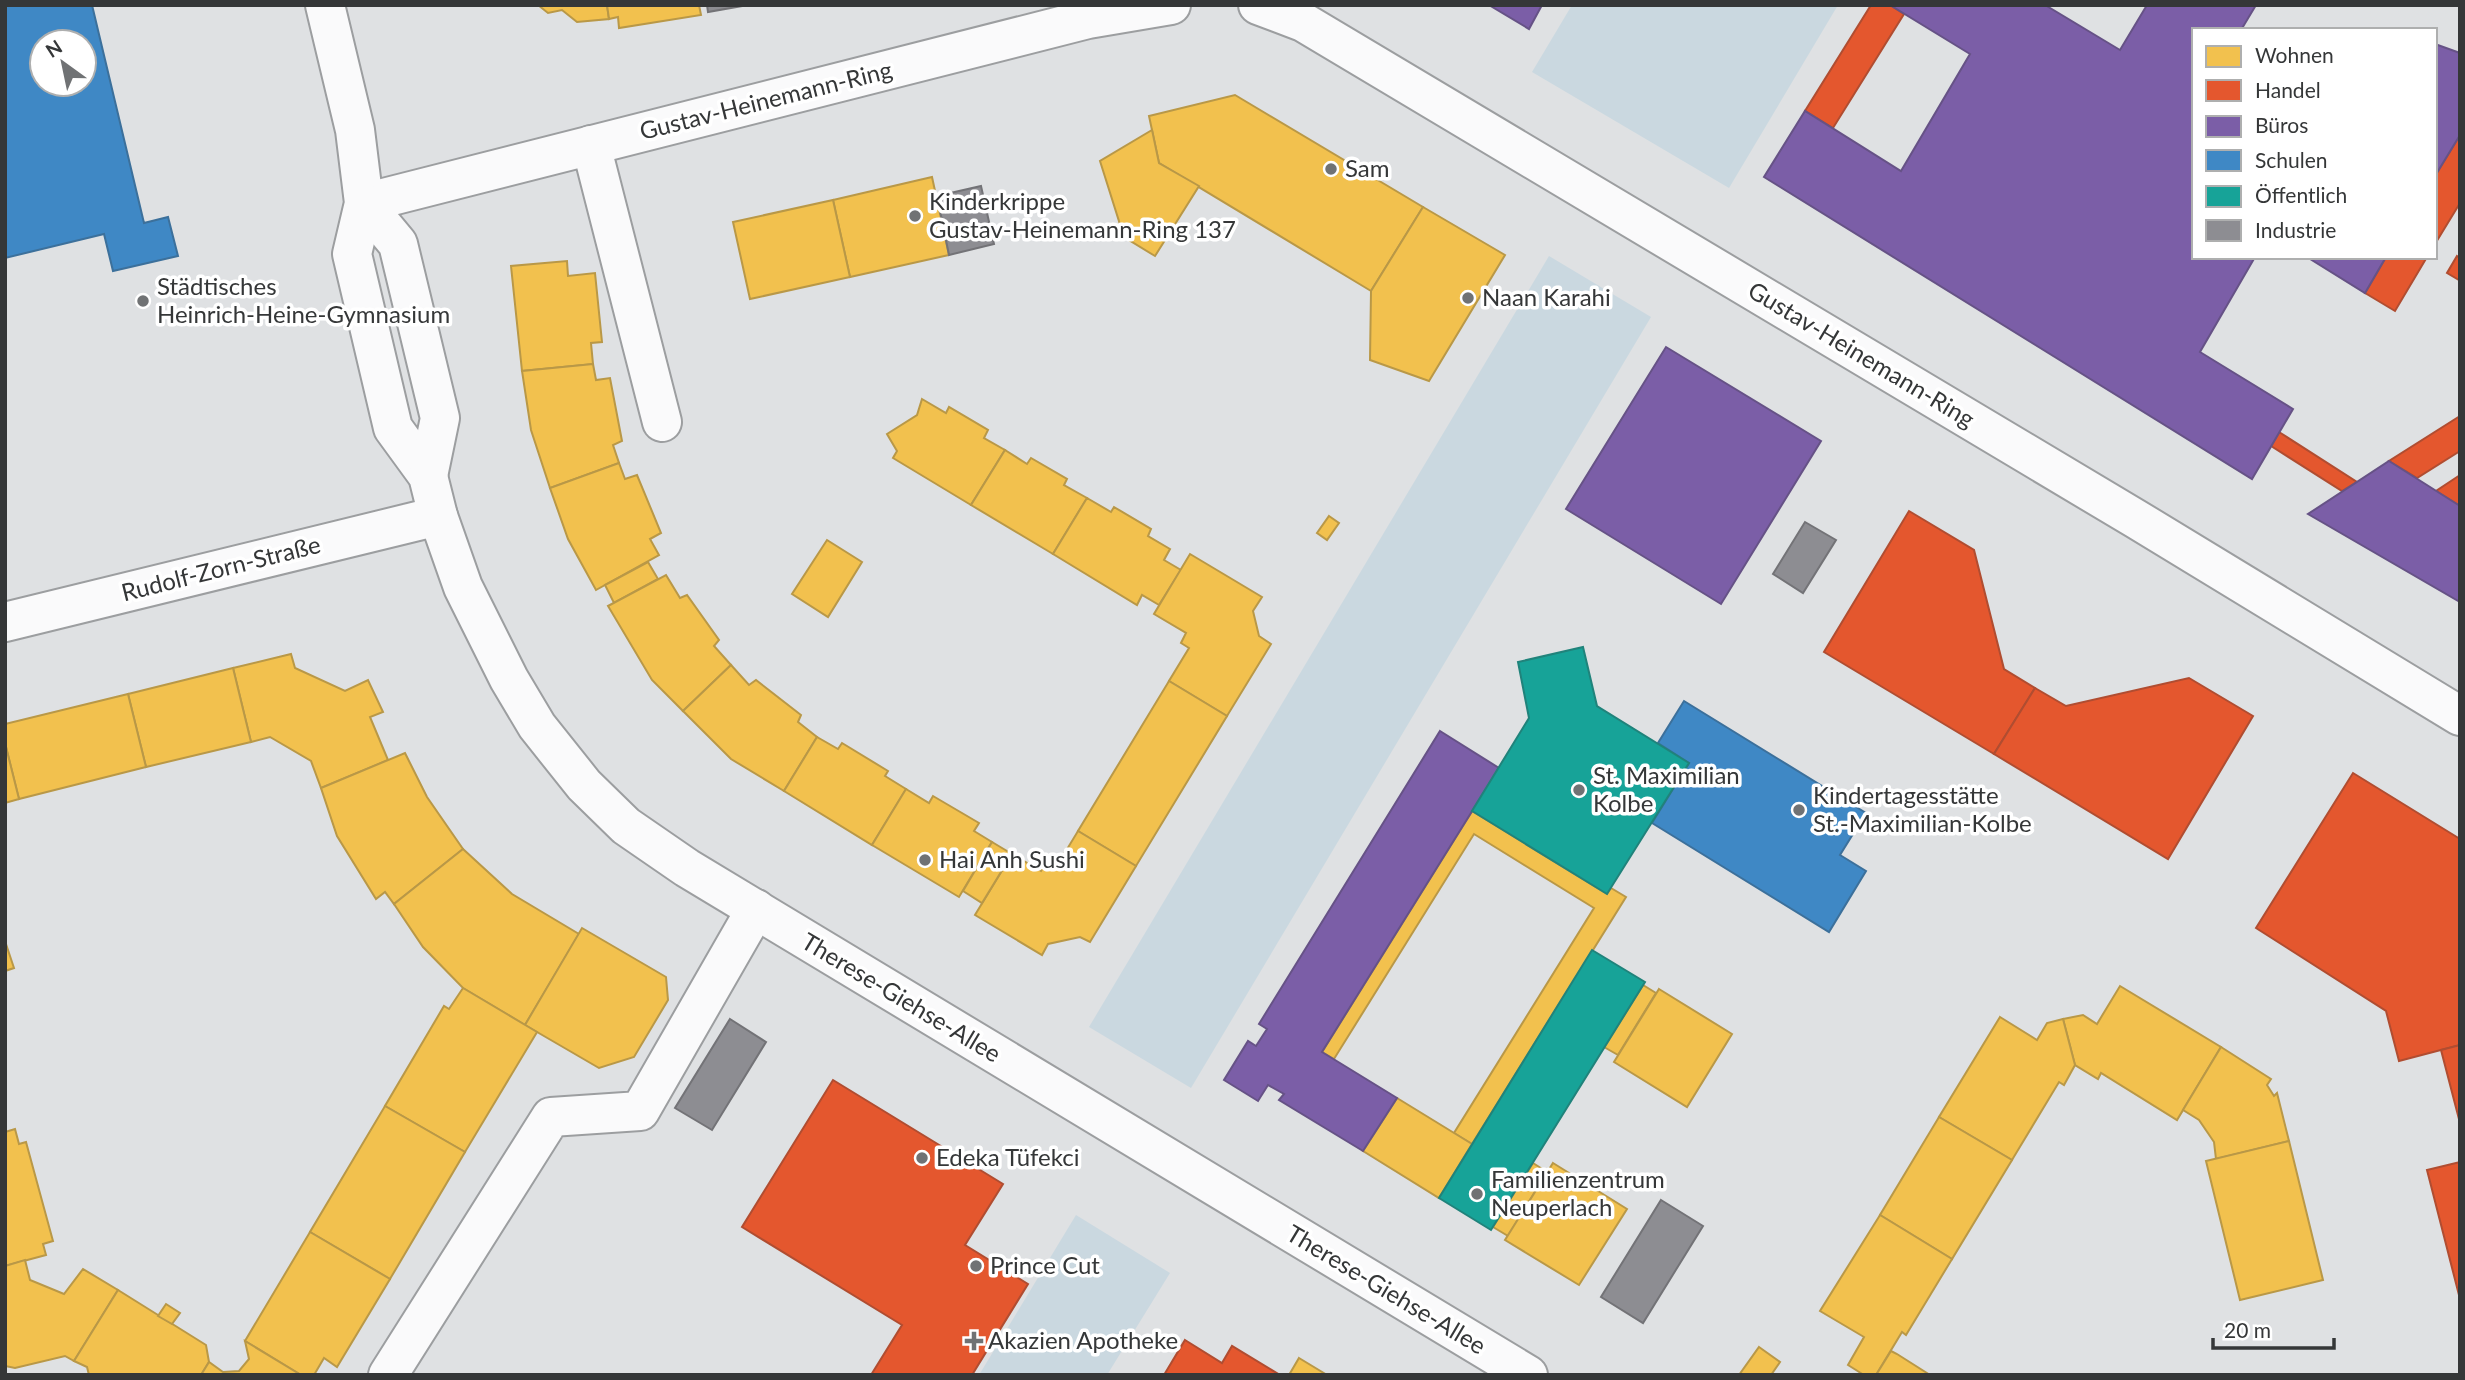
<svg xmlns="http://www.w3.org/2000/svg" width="2465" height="1380" font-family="Lato,sans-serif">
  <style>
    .green { fill: #cad8e0 }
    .homes { fill: #f2c14e; stroke: #b99847; stroke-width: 2 }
    .shops { fill: #e4572e; stroke: #b04d31; stroke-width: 2 }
    .offices { fill: #7b5ea7; stroke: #665286; stroke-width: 2 }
    .schools { fill: #3f88c5; stroke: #3c709b; stroke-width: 2; fill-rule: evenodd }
    .public { fill: #17a398; stroke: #20837b; stroke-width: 2 }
    .industry { fill: #8d8d92; stroke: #737377; stroke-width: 2 }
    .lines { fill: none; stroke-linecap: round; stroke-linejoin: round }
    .minor-casing { stroke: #9c9ea0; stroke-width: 42 }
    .minor { stroke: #fafafb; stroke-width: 38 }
    .poi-dot { fill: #707274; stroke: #fff; stroke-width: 2.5 }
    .labels { text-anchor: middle; stroke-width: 7; stroke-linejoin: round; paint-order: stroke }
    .street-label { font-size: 24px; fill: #353738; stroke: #fff }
    .poi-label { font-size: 24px; fill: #353738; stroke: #fff; text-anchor: start }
  </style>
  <rect width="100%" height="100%" fill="#dfe1e3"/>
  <g class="green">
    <polygon points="1572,5 1838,5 1729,188 1532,72"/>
    <polygon points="1549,256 1651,317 1191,1088 1089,1027"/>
    <polygon points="1076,1215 1170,1273 1107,1375 979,1375"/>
  </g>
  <g class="homes">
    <polygon points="538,5 607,5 609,19 577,22 562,10 548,13"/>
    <polygon points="607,5 699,5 701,15 619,28 618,17 609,19"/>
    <polygon points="1235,95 1423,207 1371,291 1159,163 1149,116"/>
    <polygon points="1152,130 1159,163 1199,186 1155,256 1124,237 1100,161"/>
    <polygon points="932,177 949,255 850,277 833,200"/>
    <polygon points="833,200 850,277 750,299 733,222"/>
    <polygon points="1423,207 1505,255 1429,381 1370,360 1371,291"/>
    <polygon points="567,261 568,276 595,273 602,342 591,343 593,364 522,371 511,266"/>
    <polygon points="593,364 596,380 610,378 622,441 613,445 619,463 550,488 531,430 522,371"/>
    <polygon points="922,399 946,413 949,407 988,430 984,438 1005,450 971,505 893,458 897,451 887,434 917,415"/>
    <polygon points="1005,450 1027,464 1031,458 1067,479 1064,485 1087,498 1053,554 971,505"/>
    <polygon points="619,463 625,479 637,475 661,533 650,539 659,555 596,590 568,539 550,488"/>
    <polygon points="1087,498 1111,512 1114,507 1151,529 1148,536 1170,549 1164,560 1181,570 1159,605 1142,595 1137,605 1053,554"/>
    <polygon points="1329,516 1339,523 1327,540 1317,533"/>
    <polygon points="827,540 862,562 828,617 792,594"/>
    <polygon points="1190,554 1262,597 1253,611 1259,636 1271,644 1227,716 1169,681 1189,648 1181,643 1186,633 1154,614"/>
    <polygon points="648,562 658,579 614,603 605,585"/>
    <polygon points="666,575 680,598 687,595 719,640 714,646 731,665 683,711 652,680 608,606"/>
    <polygon points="291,654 295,668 345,691 368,680 383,712 370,717 388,760 321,788 311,761 270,737 251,742 233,668"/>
    <polygon points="731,665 749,685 756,680 801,715 798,722 817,737 784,791 731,759 683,711"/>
    <polygon points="233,668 251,742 146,767 128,694"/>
    <polygon points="1169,681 1227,716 1136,866 1078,831"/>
    <polygon points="128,694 146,767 19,799 5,743 5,724"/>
    <polygon points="817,737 838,749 842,743 888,771 885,776 906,789 872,845 784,791"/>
    <polygon points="5,743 19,799 5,803"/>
    <polygon points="405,753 427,797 463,849 394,904 385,892 376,899 337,836 321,788"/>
    <polygon points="906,789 929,803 933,796 979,823 974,831 992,842 959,897 872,845"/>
    <polygon points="1472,811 1607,894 1611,888 1626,897 1472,1144 1454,1133 1594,908 1474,834 1334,1059 1322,1052"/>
    <polygon points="1078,831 1136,866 1090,942 1080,937 1048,944 1042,955 975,915 1012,854 1041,871 1045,864 1055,869"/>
    <polygon points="992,842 1012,854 982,903 963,891"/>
    <polygon points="463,849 512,894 579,934 525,1025 463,988 423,947 394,904"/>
    <polygon points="582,928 666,977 668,1000 634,1057 599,1068 525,1025"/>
    <polygon points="5,941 14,968 5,971"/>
    <polygon points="1643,985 1656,993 1618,1055 1604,1047"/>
    <polygon points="2120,986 2221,1047 2177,1120 2101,1073 2098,1079 2075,1065 2063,1019 2083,1015 2097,1024"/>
    <polygon points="463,988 537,1032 465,1152 385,1106 444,1006 449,1009"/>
    <polygon points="1659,989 1732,1034 1687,1107 1614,1062"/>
    <polygon points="2000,1017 2037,1040 2047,1023 2063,1019 2075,1065 2064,1085 2059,1082 2012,1160 1939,1117"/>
    <polygon points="2221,1047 2271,1079 2267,1085 2274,1096 2277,1093 2289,1141 2216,1159 2214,1142 2199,1120 2183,1110"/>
    <polygon points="1397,1098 1472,1144 1439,1198 1363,1151"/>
    <polygon points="385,1106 465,1152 390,1279 310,1232"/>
    <polygon points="1939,1117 2012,1160 1952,1259 1880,1215"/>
    <polygon points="15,1129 19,1144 26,1142 53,1241 43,1244 46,1255 5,1266 5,1132"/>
    <polygon points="2289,1141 2323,1280 2240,1300 2206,1161"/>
    <polygon points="1533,1163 1547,1172 1508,1236 1493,1227"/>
    <polygon points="1553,1163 1627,1209 1579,1285 1505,1240"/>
    <polygon points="1880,1215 1952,1259 1906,1335 1902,1332 1876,1375 1864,1375 1848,1365 1864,1337 1820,1311"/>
    <polygon points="310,1232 390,1279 337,1367 324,1358 314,1375 301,1375 245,1341"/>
    <polygon points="25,1260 30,1280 64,1294 83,1269 118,1290 74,1361 65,1356 15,1368 5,1366 5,1266"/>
    <polygon points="118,1290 206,1345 209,1362 201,1375 89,1375 87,1367 74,1361"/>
    <polygon points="166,1304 180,1313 172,1324 158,1316"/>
    <polygon points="245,1341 301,1375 201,1375 209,1362 223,1372 239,1371 249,1359"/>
    <polygon points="1759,1347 1780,1362 1771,1375 1739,1375"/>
    <polygon points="1891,1351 1897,1354 1930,1375 1876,1375"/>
    <polygon points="1299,1358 1327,1375 1289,1375"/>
  </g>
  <g class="shops">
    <polygon points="1871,5 1890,5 1904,14 1833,128 1805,111"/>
    <polygon points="2460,135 2460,203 2435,244 2435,176"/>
    <polygon points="2457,256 2460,258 2459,280 2447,273"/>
    <polygon points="2386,257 2427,257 2395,311 2365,293"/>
    <polygon points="2460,416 2460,451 2417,478 2389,461"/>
    <polygon points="2279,432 2357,482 2342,491 2271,446"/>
    <polygon points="2460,475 2460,506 2436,491"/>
    <polygon points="1909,511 1974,550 2004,669 2035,688 1994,754 1824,652"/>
    <polygon points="2189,678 2253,716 2168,859 1994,754 2035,688 2066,706"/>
    <polygon points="2353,773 2460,839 2460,1045 2399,1061 2386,1011 2256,928"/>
    <polygon points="2460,1045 2460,1123 2441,1050"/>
    <polygon points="833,1080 1003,1184 965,1245 1028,1284 972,1375 871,1375 902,1325 742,1227"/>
    <polygon points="2460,1162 2460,1299 2427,1170"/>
    <polygon points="1185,1340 1222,1363 1232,1346 1280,1375 1164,1375"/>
  </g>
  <g class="offices">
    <polygon points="1489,5 1542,5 1529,29"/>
    <polygon points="1890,5 2045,5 2120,50 2147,5 2256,5 2241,30 2194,30 2194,257 2255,257 2200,352 2293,409 2252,479 1764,177 1805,111 1901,171 1970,54"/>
    <polygon points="2435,44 2460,53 2460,135 2435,176"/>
    <polygon points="2307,257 2386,257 2365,293"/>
    <polygon points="1666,347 1821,441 1721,604 1566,509"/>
    <polygon points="2389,461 2460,506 2460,602 2308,514"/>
    <polygon points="1440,731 1499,768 1322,1052 1397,1098 1363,1151 1279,1100 1284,1094 1268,1085 1258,1101 1224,1080 1248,1041 1256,1046 1267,1029 1259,1024"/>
  </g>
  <g class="schools">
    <path d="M 5,5 L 92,5 L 144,223 L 168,217 L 178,256 L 113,271 L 104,234 L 5,258 ZM 42,42 L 84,42 L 84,84 L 42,84 Z"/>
    <polygon points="1684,701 1866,813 1840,855 1866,871 1829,932 1652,823 1689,763 1658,743"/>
  </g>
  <g class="public">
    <polygon points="1583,647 1597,706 1689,763 1607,894 1472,811 1529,718 1518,662"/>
    <polygon points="1592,950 1645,982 1491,1230 1439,1198"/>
  </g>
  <g class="industry">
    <polygon points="707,5 748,5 708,12"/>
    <polygon points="981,186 994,244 949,255 937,196"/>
    <polygon points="1805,522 1836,540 1803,593 1773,574"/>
    <polygon points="730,1019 766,1042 712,1130 675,1108"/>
    <polygon points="1661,1200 1703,1226 1643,1323 1601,1297"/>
  </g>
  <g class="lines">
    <defs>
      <g id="minor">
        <polyline points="325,5 355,130 364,203 352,254 393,428 428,476 438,516 463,587 509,679 537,726 584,785 626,826 687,868 1528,1375"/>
        <polyline points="1258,5 1303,22 2136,519 2460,716"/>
        <polyline points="591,145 662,422"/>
        <polyline points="364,203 1088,19 1171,5"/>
        <polyline points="364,203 398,244 440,418 428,476"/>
        <polyline points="5,622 438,516"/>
        <polyline points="388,1375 551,1117 640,1111 756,909"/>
      </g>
    </defs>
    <use href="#minor" class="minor-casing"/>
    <use href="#minor" class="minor"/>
  </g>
  <g class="poi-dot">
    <circle cx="1331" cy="169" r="7"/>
    <circle cx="915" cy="216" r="7"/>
    <circle cx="1468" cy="298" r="7"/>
    <circle cx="143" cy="301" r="7"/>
    <circle cx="1579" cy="790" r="7"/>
    <circle cx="1799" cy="810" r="7"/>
    <circle cx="925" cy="860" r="7"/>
    <circle cx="922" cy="1158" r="7"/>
    <circle cx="1477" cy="1194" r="7"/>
    <circle cx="976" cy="1266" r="7"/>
    <path d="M970.5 1330.5h7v7h7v7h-7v7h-7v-7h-7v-7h7z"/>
  </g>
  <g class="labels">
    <g class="street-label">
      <text transform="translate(766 101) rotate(-14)" y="8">Gustav-Heinemann-Ring</text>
      <text transform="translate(1861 355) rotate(31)" y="8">Gustav-Heinemann-Ring</text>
      <text transform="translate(221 569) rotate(-14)" y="8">Rudolf-Zorn-Straße</text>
      <text transform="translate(901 998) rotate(31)" y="8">Therese-Giehse-Allee</text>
      <text transform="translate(1386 1290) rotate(31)" y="8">Therese-Giehse-Allee</text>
    </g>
    <g class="poi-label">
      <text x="1345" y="177">Sam</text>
      <text x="929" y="210">Kinderkrippe<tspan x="929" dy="28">Gustav-Heinemann-Ring 137</tspan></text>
      <text x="157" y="295">Städtisches<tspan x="157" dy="28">Heinrich-Heine-Gymnasium</tspan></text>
      <text x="1482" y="306">Naan Karahi</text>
      <text x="1593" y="784">St. Maximilian<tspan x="1593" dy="28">Kolbe</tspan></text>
      <text x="1813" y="804">Kindertagesstätte<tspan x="1813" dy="28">St.-Maximilian-Kolbe</tspan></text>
      <text x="939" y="868">Hai Anh Sushi</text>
      <text x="936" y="1166">Edeka Tüfekci</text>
      <text x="1491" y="1188">Familienzentrum<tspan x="1491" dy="28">Neuperlach</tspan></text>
      <text x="990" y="1274">Prince Cut</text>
      <text x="988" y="1349">Akazien Apotheke</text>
    </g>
  </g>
  <rect width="2465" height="1380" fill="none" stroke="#353738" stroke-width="14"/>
  <rect x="2192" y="28" width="245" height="231" fill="#ffffff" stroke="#aeafaf" stroke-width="2"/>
  <rect x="2206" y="46" width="35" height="21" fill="#f2c14e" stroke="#aeafaf" stroke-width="2"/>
  <text x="2255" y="63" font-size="21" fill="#353738">Wohnen</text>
  <rect x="2206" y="80" width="35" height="21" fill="#e4572e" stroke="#aeafaf" stroke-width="2"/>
  <text x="2255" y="98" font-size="21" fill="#353738">Handel</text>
  <rect x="2206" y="116" width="35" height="21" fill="#7b5ea7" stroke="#aeafaf" stroke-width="2"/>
  <text x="2255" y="133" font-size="21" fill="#353738">Büros</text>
  <rect x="2206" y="150" width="35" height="21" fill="#3f88c5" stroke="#aeafaf" stroke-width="2"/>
  <text x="2255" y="168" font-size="21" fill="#353738">Schulen</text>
  <rect x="2206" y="186" width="35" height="21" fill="#17a398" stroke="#aeafaf" stroke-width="2"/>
  <text x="2255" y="203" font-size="21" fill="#353738">Öffentlich</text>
  <rect x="2206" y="220" width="35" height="21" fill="#8d8d92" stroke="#aeafaf" stroke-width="2"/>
  <text x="2255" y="238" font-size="21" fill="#353738">Industrie</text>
  <g transform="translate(63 63) rotate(327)"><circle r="33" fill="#ffffff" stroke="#aeafaf" stroke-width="2"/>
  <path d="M0-5L12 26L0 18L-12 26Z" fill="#707274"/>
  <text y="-10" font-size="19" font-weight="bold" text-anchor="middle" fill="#353738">N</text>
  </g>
  <path d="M2213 1338v10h121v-10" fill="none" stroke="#353738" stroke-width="3.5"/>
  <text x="2224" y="1338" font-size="21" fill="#353738" stroke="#ffffff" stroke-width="5" paint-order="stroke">20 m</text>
</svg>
